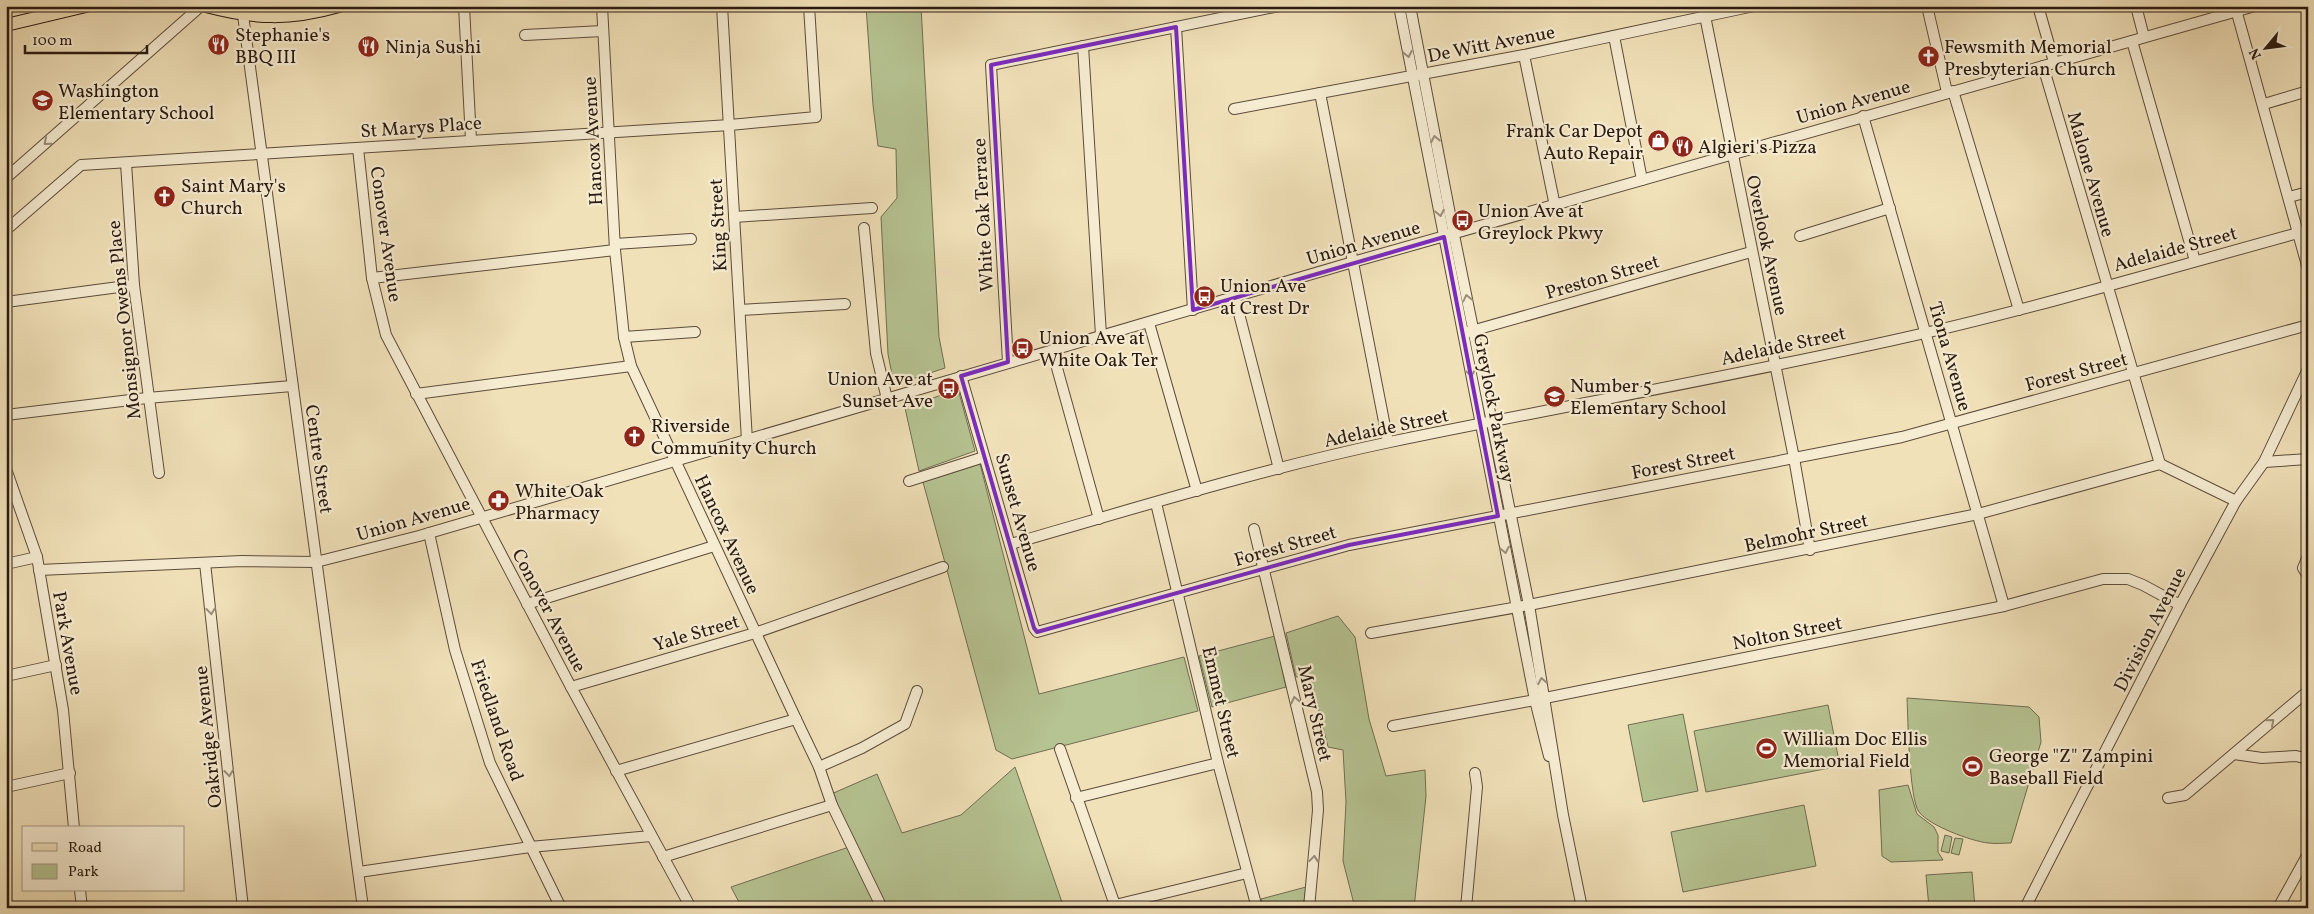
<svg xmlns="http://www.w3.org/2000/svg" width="2314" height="914" font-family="Vollkorn,serif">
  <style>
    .green { fill: #b6c392; stroke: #706e52 }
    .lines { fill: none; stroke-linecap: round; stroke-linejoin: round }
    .minor-casing { stroke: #5c4c3b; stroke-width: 12 }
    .major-casing { stroke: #2a1a11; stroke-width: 14 }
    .minor { stroke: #f6ecd2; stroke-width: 10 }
    .major { stroke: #f1e1b9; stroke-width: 12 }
    .oneway { stroke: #9a8e7b }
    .marked { fill: none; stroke: #7b2cbf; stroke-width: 4; stroke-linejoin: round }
    .labels { text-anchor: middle; stroke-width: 4.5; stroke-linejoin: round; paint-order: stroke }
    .poi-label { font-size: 19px; fill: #2a1a11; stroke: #f6ecd2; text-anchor: start }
    .street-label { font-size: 19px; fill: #2a1a11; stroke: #f6ecd2 }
  </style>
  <rect width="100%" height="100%" fill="#f1e1b9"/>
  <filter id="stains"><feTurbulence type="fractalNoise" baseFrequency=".004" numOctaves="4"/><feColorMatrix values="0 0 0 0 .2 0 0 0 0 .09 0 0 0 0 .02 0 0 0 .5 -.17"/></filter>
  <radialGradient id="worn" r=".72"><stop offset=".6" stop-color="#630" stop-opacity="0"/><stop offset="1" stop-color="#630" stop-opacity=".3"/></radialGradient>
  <g class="green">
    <polygon points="866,6 921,6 939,337 945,368 894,385 888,354 881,217 897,198 896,149 878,146 873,105"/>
    <polygon points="958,389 975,451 919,471 905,408"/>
    <polygon points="980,464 1039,694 1184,657 1198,711 1012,759 996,750 923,482"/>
    <polygon points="1338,616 1355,637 1369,719 1386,776 1425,770 1426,796 1414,908 1355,908 1343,861 1346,802 1343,750 1328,747 1310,675 1296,677 1286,633"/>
    <polygon points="1275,636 1286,687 1212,707 1199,656"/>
    <path d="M 1907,698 L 2029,707 L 2039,717 L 2041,742 L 2011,843 C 2004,843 1996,844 1988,843 C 1971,841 1930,826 1919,812 C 1909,799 1908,718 1907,698 Z"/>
    <polygon points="1828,705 1840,766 1706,792 1694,731"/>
    <polygon points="1683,714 1698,791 1643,802 1628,725"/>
    <polygon points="1015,767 1064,908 742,908 731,887 852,846 829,795 877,774 902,833 961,815"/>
    <polygon points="1908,785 1917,814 1934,827 1938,835 1938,852 1943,860 1891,862 1882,856 1879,790"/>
    <polygon points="1804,805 1816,866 1683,892 1671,832"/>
    <polygon points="1945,835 1952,837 1949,853 1941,851"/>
    <polygon points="1955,838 1963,839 1959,855 1951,853"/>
    <polygon points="1972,872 1975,908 1929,908 1926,875"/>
    <polygon points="1306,887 1303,908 1264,908 1261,899"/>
  </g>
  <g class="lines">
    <defs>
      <g id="minor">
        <polyline points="464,6 471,140"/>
        <polyline points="602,6 615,250 624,337 631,366 796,719 819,767 832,805 882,908"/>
        <polyline points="722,6 747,441"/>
        <polyline points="1399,6 1535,700 1549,756"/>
        <polyline points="1410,6 1454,235 1529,605 1563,815 1582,908"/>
        <polyline points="1703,6 1794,458 1810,550"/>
        <polyline points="1927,6 1947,92"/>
        <polyline points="2038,6 2054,62"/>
        <polyline points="2136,6 2144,37"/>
        <polyline points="2235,6 2308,269"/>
        <polyline points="243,15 363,908"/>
        <polyline points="1176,27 1193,310"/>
        <polyline points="525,35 603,31"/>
        <polyline points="1614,36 1642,180"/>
        <polyline points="2132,41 2195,261"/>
        <polyline points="1083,46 1101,335"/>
        <polyline points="1524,55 1555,206"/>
        <polyline points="2043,66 2160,464"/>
        <polyline points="1953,91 2019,310"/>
        <polyline points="1320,93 1388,442"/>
        <polyline points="2264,104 2308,91"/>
        <polyline points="1234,109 1524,55 1754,6"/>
        <polyline points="1863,116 2004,606"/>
        <polyline points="358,148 372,278 386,335 571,687 691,908"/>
        <polyline points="126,163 134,285 159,473"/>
        <polyline points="6,178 201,6"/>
        <polyline points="2289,197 2308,192"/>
        <polyline points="734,217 872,208"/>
        <polyline points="864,228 876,353 887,399"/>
        <polyline points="6,230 81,165 730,125 816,117 809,6"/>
        <polyline points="1800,236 1890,208"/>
        <polyline points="615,244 691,239"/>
        <polyline points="372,278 615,250"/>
        <polyline points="1235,298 1279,469"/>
        <polyline points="6,302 134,285"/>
        <polyline points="740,310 845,304"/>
        <polyline points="1149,323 1197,491"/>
        <polyline points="1468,332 1751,252"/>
        <polyline points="624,337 695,332"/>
        <polyline points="1052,350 1099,519"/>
        <polyline points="1008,362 991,65 1279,6"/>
        <polyline points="961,376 1034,628 1037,632 1349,545 1902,437 2308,325"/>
        <polyline points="416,394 631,366"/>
        <polyline points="6,415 147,398 292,386"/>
        <polyline points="2264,462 2308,459"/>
        <polyline points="6,469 37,557 63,710 74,828"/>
        <polyline points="909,481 984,457"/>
        <polyline points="1156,503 1218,763 1257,908"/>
        <polyline points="1254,529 1317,792 1318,810 1309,908"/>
        <polyline points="429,533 455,650 490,763 561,908"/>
        <path d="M 1011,544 C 1136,508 1262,469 1390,442 C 1568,405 1747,374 1925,333 C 2050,304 2174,267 2298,233"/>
        <polyline points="2308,556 2303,568 2308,576"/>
        <polyline points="205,563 243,908"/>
        <polyline points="6,564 37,557"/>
        <polyline points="39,570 242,561 316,562 419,536 1353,262 2255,6"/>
        <polyline points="527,604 714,546"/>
        <polyline points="1371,633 1529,605 1978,514 2160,464 2236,501"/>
        <polyline points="6,676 56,665"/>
        <polyline points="571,687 755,633 943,567"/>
        <polyline points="1393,726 1535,700 2004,606 2103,579 2128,579 2143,585 2180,605"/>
        <polyline points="1060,749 1116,908"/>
        <polyline points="2234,754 2262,758 2296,756 2308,759"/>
        <polyline points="819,767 862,748 905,724 917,691"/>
        <polyline points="616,771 796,719"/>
        <polyline points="6,787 70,773"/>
        <polyline points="1076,798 1218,763"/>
        <polyline points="2168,798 2185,795 2308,691"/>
        <polyline points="663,857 832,805"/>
        <polyline points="359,872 530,847 651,836"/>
        <polyline points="80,890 82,908"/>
        <polyline points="1115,905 1247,873"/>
        <polyline points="1466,908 1477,787 1475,773"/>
        <polyline points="1785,908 1786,908"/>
        <polyline points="2025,908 2180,605 2236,501 2264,462 2308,369"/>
        <polyline points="2278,908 2308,854"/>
      </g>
      <g id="major">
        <path d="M 206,6 C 255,19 290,20 339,6"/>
        <polyline points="6,25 86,6"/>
      </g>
    </defs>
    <use href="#minor" class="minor-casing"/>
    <use href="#major" class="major-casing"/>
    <use href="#minor" class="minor"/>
    <use href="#major" class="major"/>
  </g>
  <defs><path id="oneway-chevron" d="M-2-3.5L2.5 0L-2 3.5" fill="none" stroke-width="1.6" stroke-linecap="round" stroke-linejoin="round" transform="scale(1.25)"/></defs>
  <g class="oneway">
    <use href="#oneway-chevron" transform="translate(1408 54) rotate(79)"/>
    <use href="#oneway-chevron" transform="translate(1435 139) rotate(-101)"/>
    <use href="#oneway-chevron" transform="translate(47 142) rotate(139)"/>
    <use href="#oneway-chevron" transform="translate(1440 213) rotate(79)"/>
    <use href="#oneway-chevron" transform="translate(1467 298) rotate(-102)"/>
    <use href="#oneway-chevron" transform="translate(1471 373) rotate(79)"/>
    <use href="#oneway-chevron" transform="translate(1505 550) rotate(79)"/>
    <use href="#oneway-chevron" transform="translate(211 611) rotate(84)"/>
    <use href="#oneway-chevron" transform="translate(1542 681) rotate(-100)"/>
    <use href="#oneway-chevron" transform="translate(1295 700) rotate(-103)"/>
    <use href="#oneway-chevron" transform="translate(2271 722) rotate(-41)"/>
    <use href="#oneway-chevron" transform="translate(229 773) rotate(84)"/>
    <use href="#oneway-chevron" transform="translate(1314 859) rotate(-85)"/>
  </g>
  <path class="marked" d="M 1176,27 L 1193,310 L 1444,237 L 1498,516 L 1349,545 L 1037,632 L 1034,628 L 961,376 L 1008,362 L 991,65 Z"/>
  <defs>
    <symbol id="restaurant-disc" viewBox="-11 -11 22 22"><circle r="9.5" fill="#8f2418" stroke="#f6ecd2"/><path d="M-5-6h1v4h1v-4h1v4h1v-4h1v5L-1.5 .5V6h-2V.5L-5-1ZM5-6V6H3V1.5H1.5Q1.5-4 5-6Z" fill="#fff"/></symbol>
    <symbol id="church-disc" viewBox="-11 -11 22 22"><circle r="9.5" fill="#8f2418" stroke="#f6ecd2"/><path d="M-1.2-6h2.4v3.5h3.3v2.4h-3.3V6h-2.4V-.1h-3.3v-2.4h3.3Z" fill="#fff"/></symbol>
    <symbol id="school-disc" viewBox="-11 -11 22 22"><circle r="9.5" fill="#8f2418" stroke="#f6ecd2"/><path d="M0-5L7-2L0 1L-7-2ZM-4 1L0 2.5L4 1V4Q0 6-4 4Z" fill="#fff"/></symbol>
    <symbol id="shop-disc" viewBox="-11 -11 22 22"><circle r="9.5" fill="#8f2418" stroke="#f6ecd2"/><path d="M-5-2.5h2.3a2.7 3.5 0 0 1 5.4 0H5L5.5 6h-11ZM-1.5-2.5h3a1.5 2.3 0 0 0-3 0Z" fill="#fff"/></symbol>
    <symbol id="bus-disc" viewBox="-11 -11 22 22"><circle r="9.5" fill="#8f2418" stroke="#f6ecd2"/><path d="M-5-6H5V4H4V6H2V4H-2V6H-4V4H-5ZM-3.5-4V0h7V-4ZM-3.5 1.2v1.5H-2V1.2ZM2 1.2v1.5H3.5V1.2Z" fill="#fff"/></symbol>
    <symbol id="pharmacy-disc" viewBox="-11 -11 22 22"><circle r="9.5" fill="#8f2418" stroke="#f6ecd2"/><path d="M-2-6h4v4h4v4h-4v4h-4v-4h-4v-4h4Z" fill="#fff"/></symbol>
    <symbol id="stadium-disc" viewBox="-11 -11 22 22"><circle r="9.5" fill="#8f2418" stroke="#f6ecd2"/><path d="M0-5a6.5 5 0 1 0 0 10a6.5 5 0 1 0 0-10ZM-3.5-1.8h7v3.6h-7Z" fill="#fff"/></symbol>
  </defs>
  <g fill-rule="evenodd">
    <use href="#restaurant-disc" x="206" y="32" width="25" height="25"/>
    <use href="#restaurant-disc" x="356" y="34" width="25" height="25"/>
    <use href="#church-disc" x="1916" y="44" width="25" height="25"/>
    <use href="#school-disc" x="30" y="88" width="25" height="25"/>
    <use href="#shop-disc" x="1646" y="128" width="25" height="25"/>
    <use href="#restaurant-disc" x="1670" y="134" width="25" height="25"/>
    <use href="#church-disc" x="152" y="184" width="25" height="25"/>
    <use href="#bus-disc" x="1450" y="208" width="25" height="25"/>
    <use href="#bus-disc" x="1192" y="284" width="25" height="25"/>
    <use href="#bus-disc" x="1010" y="336" width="25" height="25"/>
    <use href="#bus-disc" x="936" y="376" width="25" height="25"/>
    <use href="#school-disc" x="1542" y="384" width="25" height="25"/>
    <use href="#church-disc" x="622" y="424" width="25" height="25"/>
    <use href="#pharmacy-disc" x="486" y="488" width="25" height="25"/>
    <use href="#stadium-disc" x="1754" y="736" width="25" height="25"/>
    <use href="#stadium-disc" x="1960" y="754" width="25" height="25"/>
  </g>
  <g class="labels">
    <g class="poi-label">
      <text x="235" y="41">Stephanie's<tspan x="235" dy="22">BBQ III</tspan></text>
      <text x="385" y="53">Ninja Sushi</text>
      <text x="1944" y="53">Fewsmith Memorial<tspan x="1944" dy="22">Presbyterian Church</tspan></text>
      <text x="58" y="97">Washington<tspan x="58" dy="22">Elementary School</tspan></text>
      <text x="1643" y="137" text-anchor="end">Frank Car Depot<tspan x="1643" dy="22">Auto Repair</tspan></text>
      <text x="1698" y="153">Algieri's Pizza</text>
      <text x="181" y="192">Saint Mary's<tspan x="181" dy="22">Church</tspan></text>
      <text x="1478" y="217">Union Ave at<tspan x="1478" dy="22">Greylock Pkwy</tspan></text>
      <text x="1220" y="292">Union Ave<tspan x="1220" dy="22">at Crest Dr</tspan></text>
      <text x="1039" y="344">Union Ave at<tspan x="1039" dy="22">White Oak Ter</tspan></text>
      <text x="933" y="385" text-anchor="end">Union Ave at<tspan x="933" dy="22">Sunset Ave</tspan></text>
      <text x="1570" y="392">Number 5<tspan x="1570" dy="22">Elementary School</tspan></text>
      <text x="651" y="432">Riverside<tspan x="651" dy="22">Community Church</tspan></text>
      <text x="515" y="497">White Oak<tspan x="515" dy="22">Pharmacy</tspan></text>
      <text x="1783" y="745">William Doc Ellis<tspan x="1783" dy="22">Memorial Field</tspan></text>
      <text x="1989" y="762">George "Z" Zampini<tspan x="1989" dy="22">Baseball Field</tspan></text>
    </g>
    <g class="street-label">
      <text transform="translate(1491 43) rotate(-11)" y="7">De Witt Avenue</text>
      <text transform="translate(1853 101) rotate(-16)" y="7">Union Avenue</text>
      <text transform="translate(421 126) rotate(-4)" y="7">St Marys Place</text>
      <text transform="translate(592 141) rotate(-93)" y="7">Hancox Avenue</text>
      <text transform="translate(2092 174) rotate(74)" y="7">Malone Avenue</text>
      <text transform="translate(982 215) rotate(-93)" y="7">White Oak Terrace</text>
      <text transform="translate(717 225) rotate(-93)" y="7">King Street</text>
      <text transform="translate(387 234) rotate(82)" y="7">Conover Avenue</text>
      <text transform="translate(1363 242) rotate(-16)" y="7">Union Avenue</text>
      <text transform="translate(1768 245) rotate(78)" y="7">Overlook Avenue</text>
      <text transform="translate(2175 248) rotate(-15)" y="7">Adelaide Street</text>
      <text transform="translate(1602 276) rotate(-16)" y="7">Preston Street</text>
      <text transform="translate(123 320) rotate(-96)" y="7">Monsignor Owens Place</text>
      <text transform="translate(1783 345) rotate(-12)" y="7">Adelaide Street</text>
      <text transform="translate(1951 356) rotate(74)" y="7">Tiona Avenue</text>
      <text transform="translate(2076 371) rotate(-15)" y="7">Forest Street</text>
      <text transform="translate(1495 408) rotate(79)" y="7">Greylock Parkway</text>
      <text transform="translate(1386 427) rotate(-12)" y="7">Adelaide Street</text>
      <text transform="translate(320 459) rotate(82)" y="7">Centre Street</text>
      <text transform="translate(1683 462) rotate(-11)" y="7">Forest Street</text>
      <text transform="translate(1019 512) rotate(74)" y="7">Sunset Avenue</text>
      <text transform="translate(413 518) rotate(-16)" y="7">Union Avenue</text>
      <text transform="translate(1806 532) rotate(-12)" y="7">Belmohr Street</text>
      <text transform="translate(728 534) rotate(65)" y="7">Hancox Avenue</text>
      <text transform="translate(1285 545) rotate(-16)" y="7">Forest Street</text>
      <text transform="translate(550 610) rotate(62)" y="7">Conover Avenue</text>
      <text transform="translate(2149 629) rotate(-63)" y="7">Division Avenue</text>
      <text transform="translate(696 632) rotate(-16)" y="7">Yale Street</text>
      <text transform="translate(1787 632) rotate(-11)" y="7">Nolton Street</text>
      <text transform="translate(69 643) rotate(80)" y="7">Park Avenue</text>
      <text transform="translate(1222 702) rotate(77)" y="7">Emmet Street</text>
      <text transform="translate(1316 713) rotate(77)" y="7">Mary Street</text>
      <text transform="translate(498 720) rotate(71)" y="7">Friedland Road</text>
      <text transform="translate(207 737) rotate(-96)" y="7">Oakridge Avenue</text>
    </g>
  </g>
  <rect width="2314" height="914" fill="none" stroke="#f1e1b9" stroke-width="25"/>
  <rect x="8" y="8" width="2299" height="899" fill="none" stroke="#2a1a11" stroke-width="2.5"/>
  <rect x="12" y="12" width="2289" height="889" fill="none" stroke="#2a1a11"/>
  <rect x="22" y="826" width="162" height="65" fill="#f6ecd2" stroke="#a49885"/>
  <rect x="32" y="843" width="25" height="8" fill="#f1e1b9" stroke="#a49885"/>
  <text x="68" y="852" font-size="15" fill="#2a1a11">Road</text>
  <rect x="32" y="864" width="25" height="15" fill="#b6c392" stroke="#a49885"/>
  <text x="68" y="876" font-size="15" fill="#2a1a11">Park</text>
  <g transform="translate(2266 48) rotate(241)" stroke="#f6ecd2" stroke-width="4" paint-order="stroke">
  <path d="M0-4L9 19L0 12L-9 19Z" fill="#2a1a11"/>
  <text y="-8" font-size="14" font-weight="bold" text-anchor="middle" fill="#2a1a11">N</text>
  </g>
  <path d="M25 45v8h122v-8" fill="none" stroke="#2a1a11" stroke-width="2.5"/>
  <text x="32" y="45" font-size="15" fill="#2a1a11" stroke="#f6ecd2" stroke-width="4" paint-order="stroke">100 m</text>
  <rect width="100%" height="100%" filter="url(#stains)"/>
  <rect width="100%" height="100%" fill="url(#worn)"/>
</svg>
